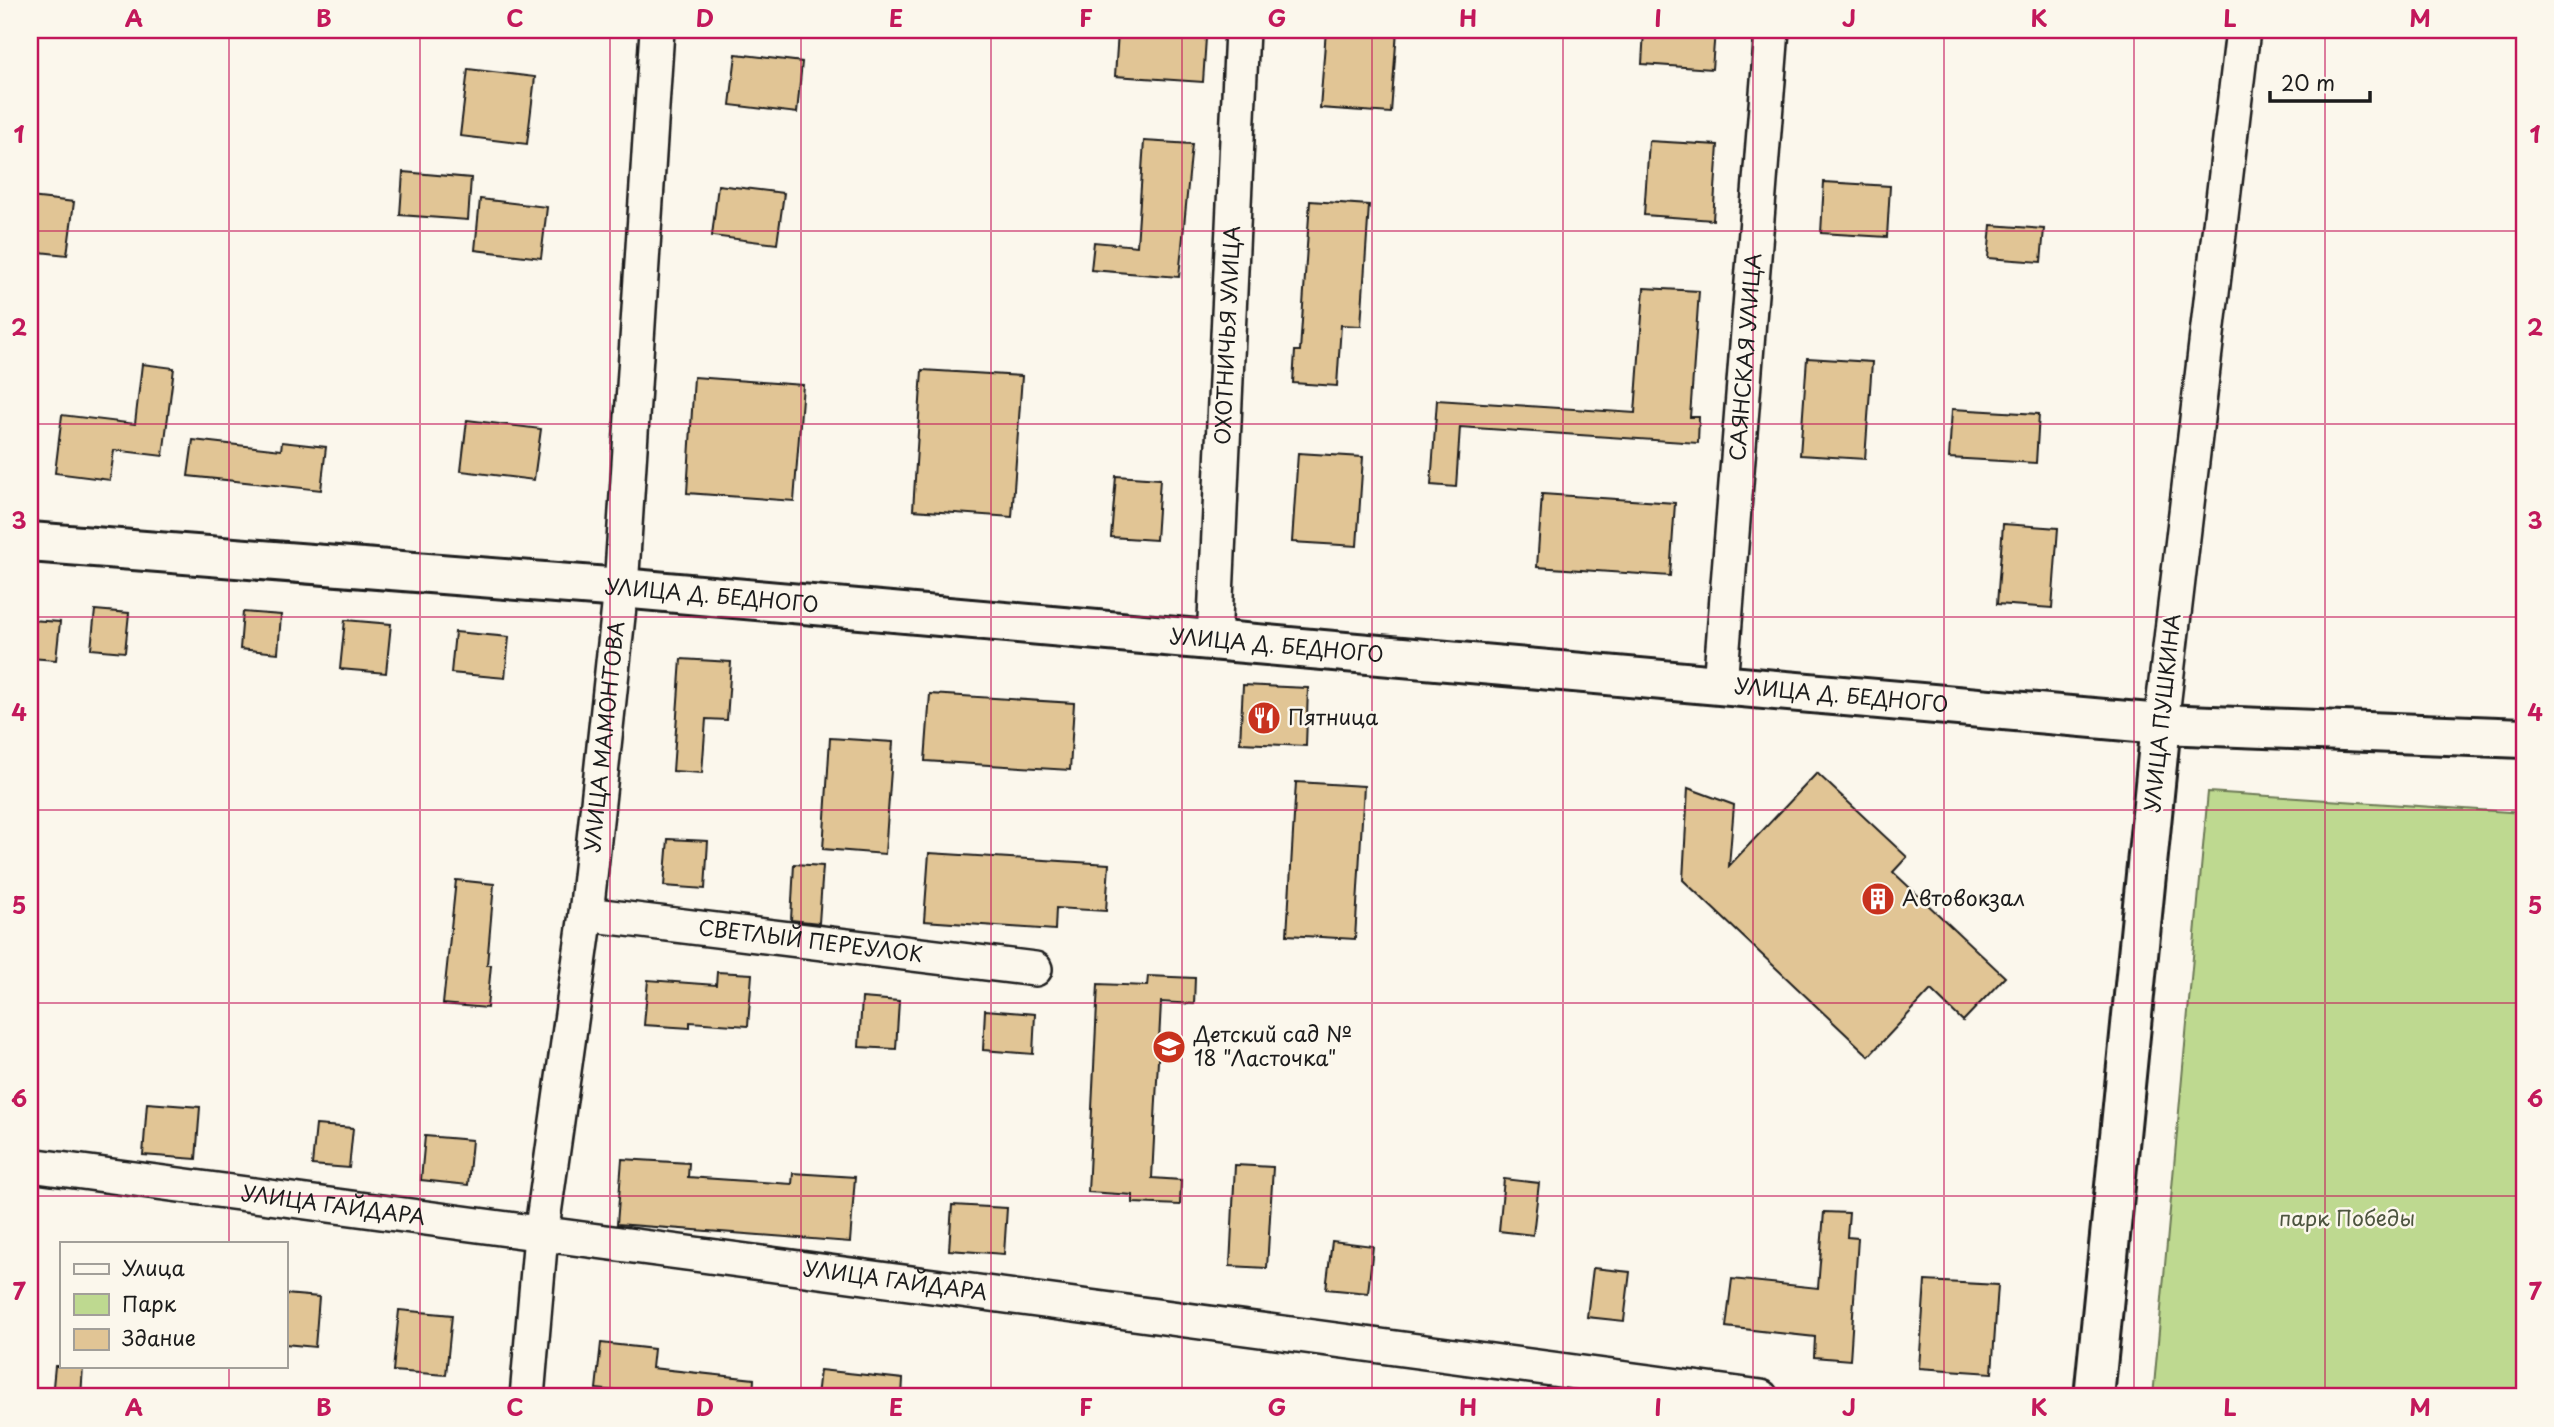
<svg xmlns="http://www.w3.org/2000/svg" width="2554" height="1427" font-family="'Playpen Sans',sans-serif">
  <style>
    .green { fill: #bed990; stroke: #6d7a56; stroke-width: 2 }
    .building { fill: #e1c595; stroke: #1c1c1c; stroke-width: 2 }
    .lines { fill: none; stroke-linecap: round; stroke-linejoin: round }
    .street-casing { stroke: #1c1c1c; stroke-width: 38 }
    .secondary-casing { stroke: #1c1c1c; stroke-width: 44 }
    .street { stroke: #fbf7ec; stroke-width: 33 }
    .secondary { stroke: #fbf7ec; stroke-width: 38 }
    .grid { fill: none; stroke: #c2185b; stroke-width: 2; stroke-opacity: 0.55 }
    .labels { text-anchor: middle; stroke-width: 5; stroke-linejoin: round; paint-order: stroke }
    .street-label { font-size: 21px; fill: #1c1c1c; stroke: #fbf7ec }
    .poi-label { font-size: 21px; fill: #1c1c1c; stroke: #fbf7ec; text-anchor: start }
    .park-label { font-size: 21px; fill: #4d553f; stroke: #fbf7ec }
    .neatline { fill: none; stroke: #c2185b; stroke-width: 2.5 }
    .grid-label { font-size: 23px; text-anchor: middle; font-weight: bold; fill: #c2185b }
  </style>
  <rect width="100%" height="100%" fill="#fbf7ec"/>
  <filter id="ink" filterUnits="userSpaceOnUse"><feTurbulence type="fractalNoise" baseFrequency=".0143" numOctaves="2"/><feDisplacementMap in="SourceGraphic" scale="14" xChannelSelector="R" yChannelSelector="G"/><feConvolveMatrix kernelMatrix="1 2 1 2 8 2 1 2 1" color-interpolation-filters="sRGB"/></filter>
  <g filter="url(#ink)">
    <polygon class="green" points="2208,792 2524,813 2524,1397 2153,1397"/>
    <g class="building">
      <polygon points="1326,30 1397,30 1391,113 1320,108"/>
      <polygon points="1644,30 1715,30 1712,69 1642,64"/>
      <polygon points="1118,32 1206,38 1203,82 1115,76"/>
      <polygon points="736,54 802,62 797,113 730,105"/>
      <polygon points="468,69 535,77 527,144 460,136"/>
      <polygon points="1144,141 1192,144 1179,277 1091,270 1094,242 1137,246"/>
      <polygon points="1649,141 1718,145 1713,220 1644,215"/>
      <polygon points="403,172 471,178 468,220 400,215"/>
      <polygon points="1824,182 1890,186 1887,237 1821,233"/>
      <polygon points="718,185 784,193 777,244 712,236"/>
      <polygon points="30,197 74,202 67,255 30,251"/>
      <polygon points="480,199 547,207 541,258 475,250"/>
      <polygon points="1310,201 1369,205 1361,326 1341,325 1337,386 1293,383 1295,351 1300,351"/>
      <polygon points="1991,225 2044,229 2041,262 1988,258"/>
      <polygon points="1644,288 1699,291 1690,417 1699,417 1698,443 1460,427 1456,487 1431,485 1437,400 1635,413"/>
      <polygon points="1807,358 1872,362 1865,459 1800,455"/>
      <polygon points="142,364 174,368 163,456 114,450 110,480 55,473 62,415 135,424"/>
      <polygon points="922,370 1022,376 1012,517 913,510"/>
      <polygon points="694,377 803,385 794,501 687,493"/>
      <polygon points="1952,409 2039,414 2036,463 1949,458"/>
      <polygon points="467,420 541,429 534,480 461,471"/>
      <polygon points="193,440 281,450 282,442 326,447 321,490 188,476"/>
      <polygon points="1298,453 1363,457 1357,546 1292,542"/>
      <polygon points="1116,476 1160,479 1156,540 1111,537"/>
      <polygon points="1542,494 1675,503 1670,576 1537,567"/>
      <polygon points="2003,524 2058,528 2052,608 1997,604"/>
      <polygon points="95,610 129,613 125,652 91,649"/>
      <polygon points="243,612 281,615 278,653 240,649"/>
      <polygon points="30,620 60,622 56,660 30,658"/>
      <polygon points="345,620 391,624 386,673 340,669"/>
      <polygon points="455,632 509,637 505,678 451,673"/>
      <polygon points="681,659 731,662 727,720 706,719 702,773 673,771"/>
      <polygon points="1243,685 1308,688 1306,746 1240,743"/>
      <polygon points="930,694 1074,703 1070,770 925,761"/>
      <polygon points="830,738 893,742 885,854 823,849"/>
      <polygon points="1817,773 1907,857 1893,872 2005,977 1963,1021 1931,990 1869,1056 1683,880 1688,788 1734,805 1729,866"/>
      <polygon points="1296,782 1364,786 1355,939 1287,935"/>
      <polygon points="668,839 708,841 705,889 664,886"/>
      <polygon points="929,853 1109,864 1106,911 1056,908 1055,930 924,921"/>
      <polygon points="794,864 823,866 819,923 791,920"/>
      <polygon points="456,880 494,884 487,965 491,965 487,1008 443,1004"/>
      <polygon points="717,972 752,974 748,1026 690,1022 690,1028 644,1025 648,980 716,985"/>
      <polygon points="1148,976 1195,978 1194,1004 1161,1002 1152,1178 1181,1180 1180,1205 1133,1203 1133,1195 1088,1192 1098,984 1147,986"/>
      <polygon points="862,998 899,1001 896,1049 859,1047"/>
      <polygon points="985,1010 1035,1014 1033,1054 983,1050"/>
      <polygon points="147,1103 200,1107 196,1159 143,1155"/>
      <polygon points="316,1125 353,1128 349,1168 312,1165"/>
      <polygon points="425,1136 472,1140 468,1185 421,1180"/>
      <polygon points="622,1159 689,1163 688,1177 792,1184 793,1173 855,1177 850,1242 617,1224"/>
      <polygon points="1235,1165 1273,1167 1267,1268 1230,1266"/>
      <polygon points="1504,1179 1539,1183 1533,1235 1499,1231"/>
      <polygon points="952,1205 1007,1208 1004,1254 949,1250"/>
      <polygon points="1824,1212 1849,1213 1847,1237 1858,1238 1850,1360 1814,1357 1815,1337 1726,1327 1732,1279 1818,1288"/>
      <polygon points="1332,1241 1373,1246 1368,1293 1326,1289"/>
      <polygon points="1593,1268 1630,1272 1624,1321 1587,1317"/>
      <polygon points="1925,1281 1998,1285 1992,1373 1919,1368"/>
      <polygon points="285,1294 319,1297 315,1347 285,1344"/>
      <polygon points="399,1310 452,1315 446,1375 393,1371"/>
      <polygon points="601,1343 654,1349 652,1368 754,1379 753,1397 676,1397 596,1389"/>
      <polygon points="55,1366 83,1366 81,1397 52,1397"/>
      <polygon points="820,1370 903,1379 902,1397 817,1397"/>
    </g>
    <g class="lines">
      <defs>
        <g id="street">
          <path id="s1" d="M 1214,641 L 1242,30"/>
          <path id="s2" d="M 1720,685 L 1772,30"/>
          <polyline points="2161,724 2243,30"/>
          <path id="s3" d="M 586,914 L 1035,969"/>
          <path id="s4" d="M 30,1165 L 1761,1397"/>
          <path id="s5" d="M 527,1397 L 541,1235 L 586,914 L 621,588 L 657,30"/>
        </g>
        <g id="secondary">
          <path id="s6" d="M 30,542 L 621,588 L 2161,724 L 2524,738"/>
          <polyline points="2094,1397 2161,724"/>
        </g>
      </defs>
      <use href="#street" class="street-casing"/>
      <use href="#secondary" class="secondary-casing"/>
      <use href="#street" class="street"/>
      <use href="#secondary" class="secondary"/>
    </g>
  </g>
  <path class="grid" d="M 229,30 L 229,1243M 420,30 L 420,1397M 610,30 L 610,1397M 801,30 L 801,1397M 991,30 L 991,1397M 1182,30 L 1182,1397M 1372,30 L 1372,1397M 1563,30 L 1563,1397M 1753,30 L 1753,1397M 1944,30 L 1944,1397M 2134,30 L 2134,1397M 2325,30 L 2325,1397M 30,231 L 2524,231M 30,424 L 2524,424M 30,617 L 2524,617M 30,810 L 2524,810M 30,1003 L 2524,1003M 30,1196 L 2524,1196M 229,1366 L 229,1397"/>
  <defs>
    <symbol id="restaurant-disc" viewBox="-11 -11 22 22"><circle r="9.5" fill="#c8321e" stroke="#fbf7ec"/><path d="M-5-6h1v4h1v-4h1v4h1v-4h1v5L-1.5 .5V6h-2V.5L-5-1ZM5-6V6H3V1.5H1.5Q1.5-4 5-6Z" fill="#fff"/></symbol>
    <symbol id="building-disc" viewBox="-11 -11 22 22"><circle r="9.5" fill="#c8321e" stroke="#fbf7ec"/><path d="M-4-6H4V6H1V3H-1V6H-4ZM-2.5-4.3h1.7v1.8h-1.7ZM.8-4.3h1.7v1.8H.8ZM-2.5-1h1.7V.8h-1.7ZM.8-1h1.7V.8H.8Z" fill="#fff"/></symbol>
    <symbol id="school-disc" viewBox="-11 -11 22 22"><circle r="9.5" fill="#c8321e" stroke="#fbf7ec"/><path d="M0-5L7-2L0 1L-7-2ZM-4 1L0 2.5L4 1V4Q0 6-4 4Z" fill="#fff"/></symbol>
  </defs>
  <g fill-rule="evenodd">
    <use href="#restaurant-disc" x="1245" y="699" width="38" height="38"/>
    <use href="#building-disc" x="1859" y="880" width="38" height="38"/>
    <use href="#school-disc" x="1150" y="1028" width="38" height="38"/>
  </g>
  <g class="labels">
    <g class="street-label">
      <text dy="7" stroke="none"><textPath href="#s1" startOffset="306">ОХОТНИЧЬЯ УЛИЦА</textPath></text>
      <text dy="7" stroke="none"><textPath href="#s2" startOffset="329">САЯНСКАЯ УЛИЦА</textPath></text>
      <text dy="7" stroke="none"><textPath href="#s6" startOffset="684">УЛИЦА Д. БЕДНОГО</textPath></text>
      <text dy="7" stroke="none"><textPath href="#s6" startOffset="1251">УЛИЦА Д. БЕДНОГО</textPath></text>
      <text dy="7" stroke="none"><textPath href="#s6" startOffset="1818">УЛИЦА Д. БЕДНОГО</textPath></text>
      <text transform="translate(2163 713) rotate(-84)" y="7">УЛИЦА ПУШКИНА</text>
      <text dy="7" stroke="none"><textPath href="#s5" startOffset="665">УЛИЦА МАМОНТОВА</textPath></text>
      <text dy="7" stroke="none"><textPath href="#s3" startOffset="226">СВЕТЛЫЙ ПЕРЕУЛОК</textPath></text>
      <text dy="7" stroke="none"><textPath href="#s4" startOffset="306">УЛИЦА ГАЙДАРА</textPath></text>
      <text dy="7" stroke="none"><textPath href="#s4" startOffset="873">УЛИЦА ГАЙДАРА</textPath></text>
    </g>
    <g class="poi-label">
      <text x="1288" y="725">Пятница</text>
      <text x="1902" y="906">Автовокзал</text>
      <text x="1194" y="1042">Детский сад №<tspan x="1194" dy="24">18 "Ласточка"</tspan></text>
    </g>
    <g class="park-label">
      <text x="2347" y="1226">парк Победы</text>
    </g>
  </g>
  <rect width="2554" height="1427" fill="none" stroke="#fbf7ec" stroke-width="77"/>
  <rect x="60" y="1242" width="228" height="126" fill="#fbf7ec" stroke="#a29f99" stroke-width="2"/>
  <rect x="74" y="1264" width="35" height="10" fill="#fbf7ec" stroke="#a29f99" stroke-width="2"/>
  <text x="122" y="1276" font-size="21" fill="#1c1c1c">Улица</text>
  <rect x="74" y="1294" width="35" height="21" fill="#bed990" stroke="#a29f99" stroke-width="2"/>
  <text x="122" y="1312" font-size="21" fill="#1c1c1c">Парк</text>
  <rect x="74" y="1329" width="35" height="21" fill="#e1c595" stroke="#a29f99" stroke-width="2"/>
  <text x="122" y="1346" font-size="21" fill="#1c1c1c">Здание</text>
  <path d="M2270 91v10h100v-10" fill="none" stroke="#1c1c1c" stroke-width="3.5"/>
  <text x="2281" y="91" font-size="21" fill="#1c1c1c" stroke="#fbf7ec" stroke-width="5" paint-order="stroke">20 m</text>
  <rect x="38" y="38" width="2478" height="1350" class="neatline"/>
  <g class="grid-label">
    <text x="134" y="27">A</text>
    <text x="324" y="27">B</text>
    <text x="515" y="27">C</text>
    <text x="705" y="27">D</text>
    <text x="896" y="27">E</text>
    <text x="1086" y="27">F</text>
    <text x="1277" y="27">G</text>
    <text x="1468" y="27">H</text>
    <text x="1658" y="27">I</text>
    <text x="1849" y="27">J</text>
    <text x="2039" y="27">K</text>
    <text x="2230" y="27">L</text>
    <text x="2420" y="27">M</text>
    <text x="19" y="143">1</text>
    <text x="2535" y="143">1</text>
    <text x="19" y="336">2</text>
    <text x="2535" y="336">2</text>
    <text x="19" y="529">3</text>
    <text x="2535" y="529">3</text>
    <text x="19" y="721">4</text>
    <text x="2535" y="721">4</text>
    <text x="19" y="914">5</text>
    <text x="2535" y="914">5</text>
    <text x="19" y="1107">6</text>
    <text x="2535" y="1107">6</text>
    <text x="19" y="1300">7</text>
    <text x="2535" y="1300">7</text>
    <text x="134" y="1416">A</text>
    <text x="324" y="1416">B</text>
    <text x="515" y="1416">C</text>
    <text x="705" y="1416">D</text>
    <text x="896" y="1416">E</text>
    <text x="1086" y="1416">F</text>
    <text x="1277" y="1416">G</text>
    <text x="1468" y="1416">H</text>
    <text x="1658" y="1416">I</text>
    <text x="1849" y="1416">J</text>
    <text x="2039" y="1416">K</text>
    <text x="2230" y="1416">L</text>
    <text x="2420" y="1416">M</text>
  </g>
</svg>
